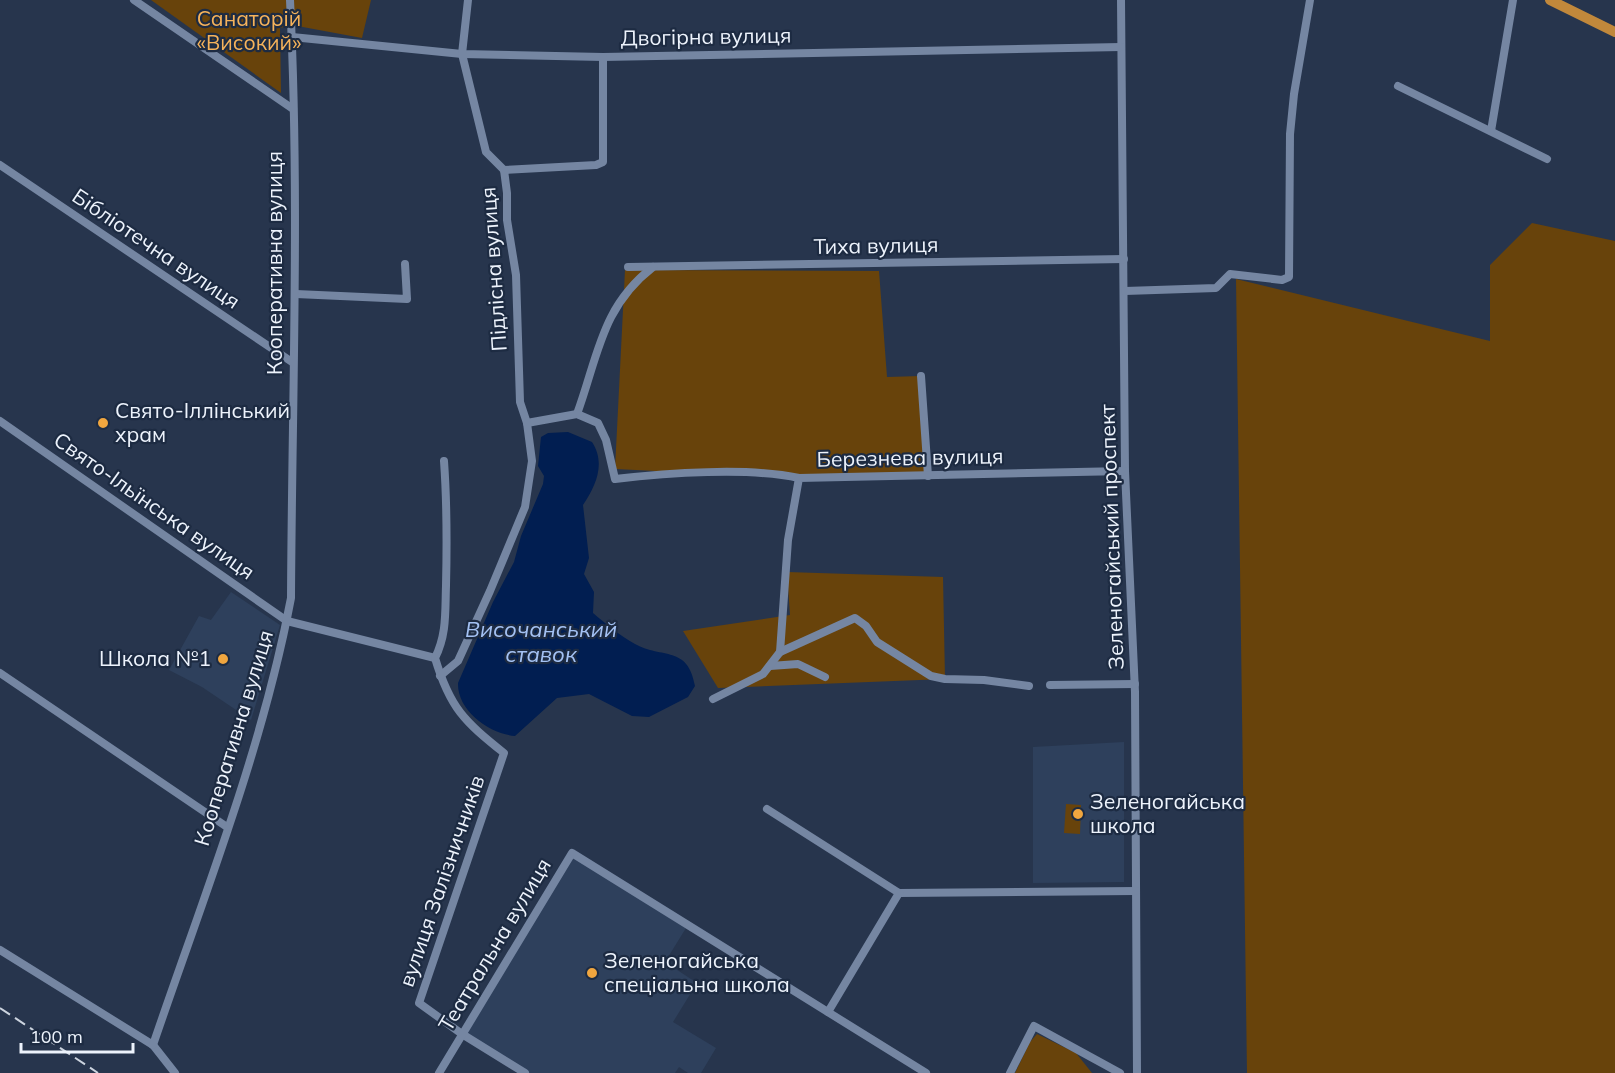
<svg xmlns="http://www.w3.org/2000/svg" width="1615" height="1073" font-family="Mulish,sans-serif">
  <style>
    .built { fill: #2e405c }
    .green { fill: #68430b }
    .water { fill: #011e51 }
    .lines { fill: none; stroke-linecap: round; stroke-linejoin: round }
    .minor { stroke: #7586a2; stroke-width: 8 }
    .highway { stroke: #c1883b; stroke-width: 10 }
    .rail { stroke: #cbd3de; stroke-width: 2; stroke-dasharray: 12 6; stroke-linecap: butt }
    .poi-dot { fill: #f0a63f; stroke: #1d2b42; stroke-width: 2 }
    .labels { text-anchor: middle; stroke-width: 4.5; stroke-linejoin: round; paint-order: stroke }
    .park-label { font-size: 21px; fill: #f6b35b; stroke: #1d2b42 }
    .street-label { font-size: 21px; fill: #edf3fc; stroke: #1d2b42 }
    .poi-label { font-size: 21px; fill: #edf3fc; stroke: #1d2b42; text-anchor: start }
    .water-label { font-size: 22px; font-style: italic; fill: #a4c2f4; stroke: #1d2b42 }
  </style>
  <rect width="100%" height="100%" fill="#27354d"/>
  <g class="built">
    <polygon points="231,592 280,625 251,720 202,687 169,670 199,616 211,620"/>
    <polygon points="1124,742 1124,882 1033,883 1033,747"/>
    <polygon points="573,857 686,928 665,962 697,983 673,1022 716,1048 701,1073 688,1073 679,1067 675,1073 529,1073 465,1033"/>
  </g>
  <g class="green">
    <polygon points="151,0 371,0 362,38 292,25 280,28 281,93"/>
    <polygon points="1532,223 1615,241 1615,1073 1247,1073 1236,279 1490,341 1490,265"/>
    <polygon points="625,270 879,271 887,377 921,376 928,476 799,478 615,469"/>
    <polygon points="787,572 943,577 945,679 718,688 683,631 790,615"/>
    <polygon points="1066,804 1081,805 1080,834 1064,833"/>
    <polygon points="1037,1034 1076,1053 1092,1073 1015,1073 1030,1042"/>
  </g>
  <path class="water" d="M 568,432 L 592,442 C 606,463 596,486 583,505 L 589,558 L 584,574 L 594,592 L 593,613 C 606,624 620,636 635,644 C 662,659 688,645 695,686 L 688,697 L 649,717 L 632,716 L 589,694 L 557,698 L 515,736 C 490,734 457,711 458,683 L 493,602 L 514,562 L 521,536 L 543,484 L 544,476 L 538,466 L 541,437 L 548,433 Z"/>
  <g class="lines">
    <g class="minor">
      <polyline points="134,0 293,109"/>
      <polyline points="1121,0 1125,471 1135,692 1137,1073"/>
      <polyline points="292,37 462,54 603,57 1121,47"/>
      <polyline points="1398,86 1547,159"/>
      <polyline points="1491,131 1513,0"/>
      <polyline points="0,165 292,362"/>
      <polyline points="504,170 596,165 603,162 603,57"/>
      <polyline points="628,267 1124,259"/>
      <polyline points="1125,291 1216,288 1230,274 1282,280 1289,277 1290,134 1294,94 1310,0"/>
      <polyline points="296,294 407,299 405,264"/>
      <polyline points="921,376 928,476"/>
      <path d="M 577,414 C 598,357 601,307 653,267"/>
      <polyline points="0,421 287,621 435,658"/>
      <path d="M 527,423 L 577,414 L 598,423 L 606,440 L 615,479 C 666,473 749,467 799,478"/>
      <path d="M 444,461 C 447,503 447,544 446,586 C 445,612 447,634 435,658 C 450,708 464,721 504,753 L 419,1003 L 462,1034 L 525,1073"/>
      <polyline points="780,652 788,540 799,478 1125,471"/>
      <polyline points="770,666 798,664 825,677"/>
      <polyline points="0,673 227,827"/>
      <polyline points="440,676 458,661 490,591 525,507 532,461 527,423 520,402 516,275 507,220 507,193 504,170 486,152 462,54 468,0"/>
      <polyline points="1050,685 1135,684"/>
      <polyline points="713,699 763,674 780,652 855,618 866,626 877,642 931,676 945,679 984,680 1029,686"/>
      <polyline points="767,809 899,893 1136,891"/>
      <polyline points="0,950 153,1045 175,1073"/>
      <polyline points="828,1012 899,893"/>
      <path d="M 153,1045 C 203,898 262,751 291,598 C 292,399 300,199 290,0"/>
      <polyline points="439,1073 572,853 926,1073"/>
      <polyline points="1010,1073 1034,1026 1120,1073"/>
    </g>
    <polyline class="highway" points="1550,0 1615,32"/>
    <polyline class="rail" points="0,1008 98,1073"/>
  </g>
  <g class="poi-dot">
    <circle cx="103" cy="423" r="6"/>
    <circle cx="223" cy="659" r="6"/>
    <circle cx="1078" cy="814" r="6"/>
    <circle cx="592" cy="973" r="6"/>
  </g>
  <g class="labels">
    <g class="park-label">
      <text x="249" y="26">Санаторій<tspan x="249" dy="24">«Високий»</tspan></text>
    </g>
    <g class="street-label">
      <text transform="translate(706 37) rotate(-1)" y="7">Двогірна вулиця</text>
      <text transform="translate(876 246) rotate(-1)" y="7">Тиха вулиця</text>
      <text transform="translate(156 249) rotate(34)" y="7">Бібліотечна вулиця</text>
      <text transform="translate(275 263) rotate(-90)" y="7">Кооперативна вулиця</text>
      <text transform="translate(494 269) rotate(-94)" y="7">Підлісна вулиця</text>
      <text transform="translate(910 458) rotate(-1)" y="7">Березнева вулиця</text>
      <text transform="translate(154 506) rotate(35)" y="7">Свято-Ільїнська вулиця</text>
      <text transform="translate(1112 537) rotate(-92)" y="7">Зеленогайський проспект</text>
      <text transform="translate(234 738) rotate(-73)" y="7">Кооперативна вулиця</text>
      <text transform="translate(442 881) rotate(-71)" y="7">вулиця Залізничників</text>
      <text transform="translate(495 945) rotate(-59)" y="7">Театральна вулиця</text>
    </g>
    <g class="poi-label">
      <text x="115" y="418">Свято-Іллінський<tspan x="115" dy="24">храм</tspan></text>
      <text x="211" y="666" text-anchor="end">Школа №1</text>
      <text x="1090" y="809">Зеленогайська<tspan x="1090" dy="24">школа</tspan></text>
      <text x="604" y="968">Зеленогайська<tspan x="604" dy="24">спеціальна школа</tspan></text>
    </g>
    <g class="water-label">
      <text x="541" y="637">Височанський<tspan x="541" dy="25">ставок</tspan></text>
    </g>
  </g>
  <path d="M21 1043v9h112v-9" fill="none" stroke="#edf3fc" stroke-width="3"/>
  <text x="30" y="1043" font-size="18" fill="#edf3fc" stroke="#1d2b42" stroke-width="4.5" paint-order="stroke">100 m</text>
</svg>
